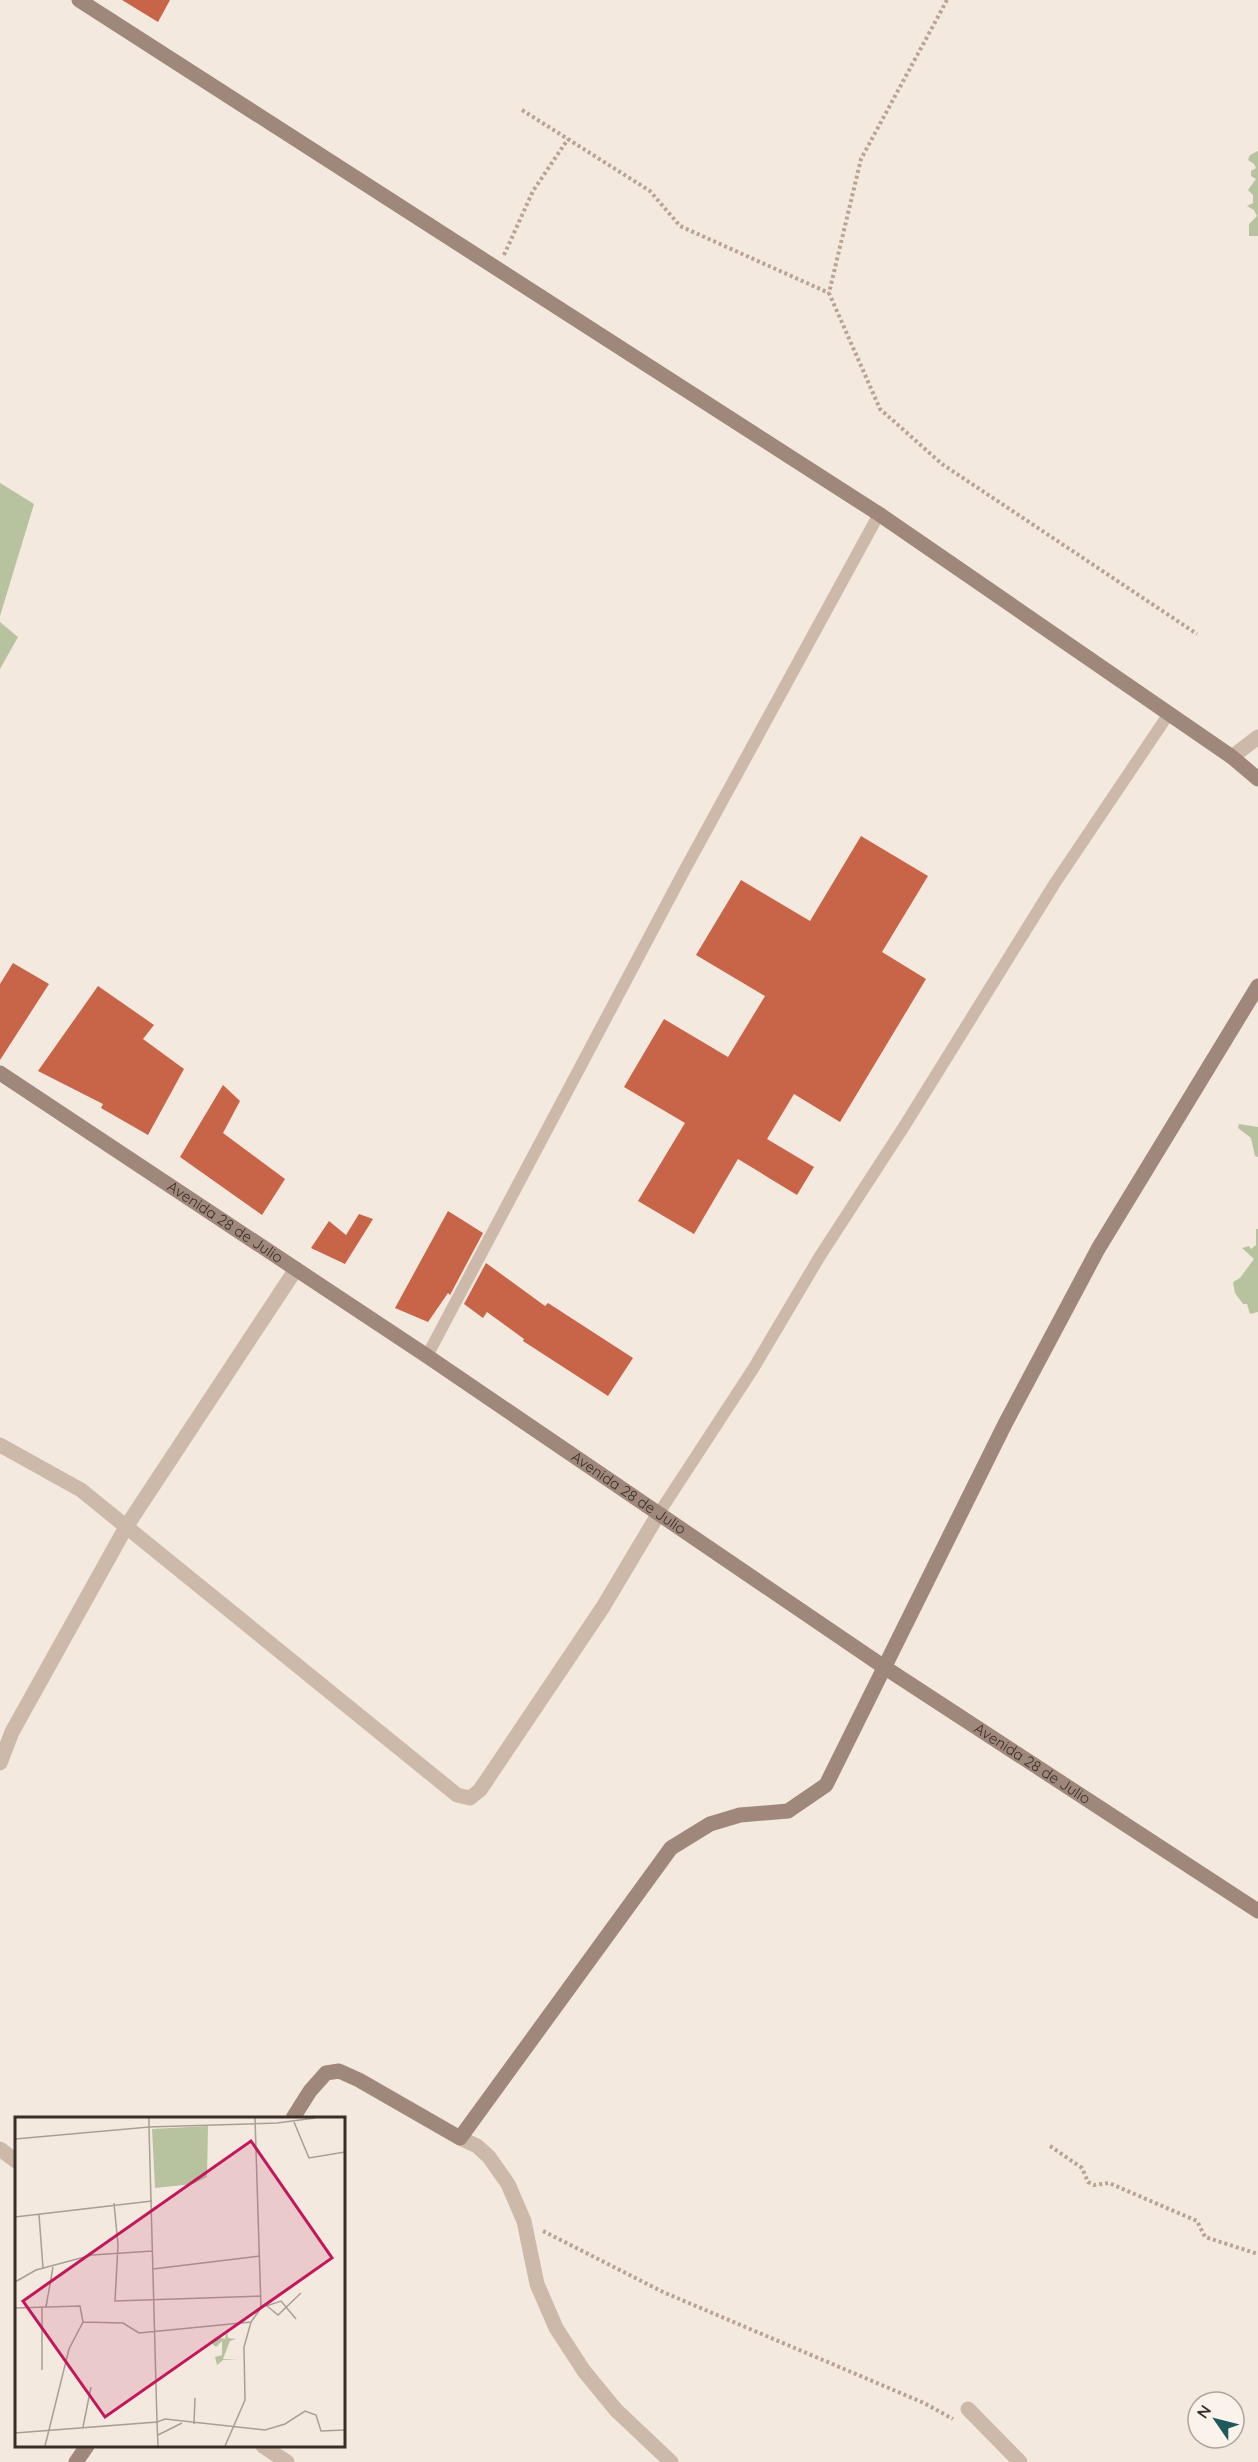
<svg xmlns="http://www.w3.org/2000/svg" width="1258" height="2462" font-family="Quicksand,sans-serif">
  <style>
    .green { fill: #b7c39e }
    .building { fill: #c86447 }
    .lines { fill: none; stroke-linecap: round; stroke-linejoin: round }
    .path { stroke: #b8a394; stroke-width: 4; stroke-dasharray: 3 3; stroke-linecap: butt }
    .lane { stroke: #ccb9aa; stroke-width: 12 }
    .street { stroke: #ccb9aa; stroke-width: 15 }
    .secondary { stroke: #a0877b; stroke-width: 15 }
    .labels { text-anchor: middle; stroke-width: 4.5; stroke-linejoin: round; paint-order: stroke }
    .street-label { font-size: 15px; fill: #392e29; stroke: #faf3eb }
    .inset-road { fill: none; stroke: #a99e96; stroke-width: 1.5 }
    .view { fill: #c2185b; fill-opacity: 0.15; stroke: #c2185b; stroke-width: 3 }
    .inset-edge { fill: none; stroke: #392e29; stroke-width: 3 }
  </style>
  <rect width="100%" height="100%" fill="#f3e9de"/>
  <g class="green">
    <polygon points="1258,151 1258,236 1249,236 1249,224 1257,216 1254,210 1247,206 1253,203 1253,195 1248,190 1256,179 1251,176 1251,171 1256,168 1254,164 1248,160 1250,155"/>
    <polygon points="0,483 34,504 0,616"/>
    <polygon points="0,622 18,637 0,669"/>
    <polygon points="1239,1124 1258,1127 1258,1157 1255,1156 1251,1138 1238,1128"/>
    <polygon points="1256,1229 1258,1229 1258,1312 1250,1314 1247,1304 1243,1304 1235,1293 1233,1282 1240,1278 1254,1259 1242,1248 1249,1246 1251,1249 1256,1245"/>
  </g>
  <g class="building">
    <polygon points="122,0 170,0 158,22"/>
    <polygon points="861,836 928,876 882,952 926,979 840,1122 794,1094 767,1139 814,1167 797,1195 738,1159 694,1234 638,1201 685,1123 624,1087 664,1019 728,1057 765,996 696,955 741,880 810,921"/>
    <polygon points="13,963 49,984 0,1060 0,984"/>
    <polygon points="98,986 154,1025 143,1039 184,1069 148,1135 101,1108 103,1104 38,1071"/>
    <polygon points="223,1085 240,1101 223,1133 285,1179 262,1215 180,1157"/>
    <polygon points="448,1211 483,1233 450,1295 448,1293 428,1322 395,1308"/>
    <polygon points="359,1214 373,1219 345,1264 311,1248 329,1221 346,1235"/>
    <polygon points="486,1263 545,1306 548,1303 633,1358 608,1396 523,1341 524,1339 487,1312 483,1318 464,1304"/>
  </g>
  <g class="lines">
    <g class="path">
      <polyline points="947,0 861,159 829,293 880,409 942,464 1197,634"/>
      <polyline points="522,110 650,191 680,226 829,293"/>
      <polyline points="504,255 533,191 568,139"/>
      <polyline points="1050,2146 1082,2168 1088,2182 1094,2185 1109,2183 1197,2221 1205,2237 1258,2254"/>
      <polyline points="543,2231 663,2292 924,2403 953,2419"/>
    </g>
    <g class="lane">
      <polyline points="427,1356 683,873 879,514"/>
      <polyline points="659,1513 753,1369 820,1256 905,1125 1055,883 1168,715"/>
    </g>
    <g class="street">
      <polyline points="1232,757 1258,737"/>
      <polyline points="0,1445 81,1490 457,1795 470,1798 480,1790 603,1607 659,1513"/>
      <polyline points="0,1763 12,1732 126,1527 296,1269"/>
      <polyline points="460,2138 477,2146 489,2157 508,2184 524,2221 537,2284 556,2328 584,2371 616,2410 671,2462"/>
      <polyline points="0,2149 16,2161"/>
      <polyline points="968,2409 1020,2462"/>
      <polyline points="263,2446 287,2462"/>
    </g>
    <g class="secondary">
      <polyline points="79,0 879,514 1232,757 1258,779"/>
      <path id="s1" d="M 0,1073 L 427,1356 L 884,1667 L 1258,1911"/>
      <polyline points="293,2118 310,2091 326,2073 339,2071 359,2080 460,2138 671,1848 710,1824 740,1815 788,1811 826,1785 1005,1424 1098,1249 1258,986"/>
      <polyline points="76,2462 87,2446"/>
    </g>
  </g>
  <g class="labels">
    <g class="street-label">
      <text dy="5" stroke="none"><textPath href="#s1" startOffset="270">Avenida 28 de Julio</textPath></text>
      <text dy="5" stroke="none"><textPath href="#s1" startOffset="756">Avenida 28 de Julio</textPath></text>
      <text dy="5" stroke="none"><textPath href="#s1" startOffset="1242">Avenida 28 de Julio</textPath></text>
    </g>
  </g>
  <g transform="translate(15 2117)">
    <rect width="330" height="330" fill="#f3e9de"/>
    <path d="M 193,9 L 192,60 L 178,67 L 140,71 L 137,12 ZM 212,212 L 213,221 L 221,222 L 215,224 L 208,242 L 223,243 L 208,243 L 202,248 L 200,240 L 207,238 L 207,224 L 201,230 L 195,225 L 201,220 L 210,222 Z" fill="#b7c39e"/>
    <path class="inset-road" d="M 134,1 L 134,10 L 262,6 L 300,1M 279,5 L 294,41 L 330,35M 0,22 L 134,10 L 142,305 L 0,316M 99,86 L 103,128 L 100,184 L 246,179M 24,98 L 28,151M 0,100 L 137,84M 138,152 L 245,139M 0,165 L 21,153 L 77,138 L 138,134M 251,189 L 266,184 L 281,202M 252,189 L 263,198 L 286,176M 31,190 L 38,150M 0,191 L 65,189 L 68,205 L 108,206 L 124,216 L 236,205M 27,253 L 27,191M 179,307 L 180,281M 68,310 L 76,270M 143,318 L 167,306M 30,329 L 54,232 L 68,205M 143,329 L 142,305 L 150,302 L 250,313 L 270,307 L 290,294 L 301,298 L 306,314 L 330,313M 210,329 L 230,283 L 229,230 L 236,205 L 246,191 L 240,1"/>
    <path class="view" d="M 236,24 L 317,141 L 90,300 L 8,184 Z"/>
    <rect width="330" height="330" class="inset-edge"/>
  </g>
  <g transform="translate(1216 2420) rotate(305)"><circle r="28" fill="#faf3eb" stroke="#ada49d" stroke-width="1.5"/>
  <path d="M0-4.5L10 22L0 15L-10 22Z" fill="#1e595c"/>
  <text y="-9" font-size="16" font-weight="bold" text-anchor="middle" fill="#392e29">N</text>
  </g>
</svg>
